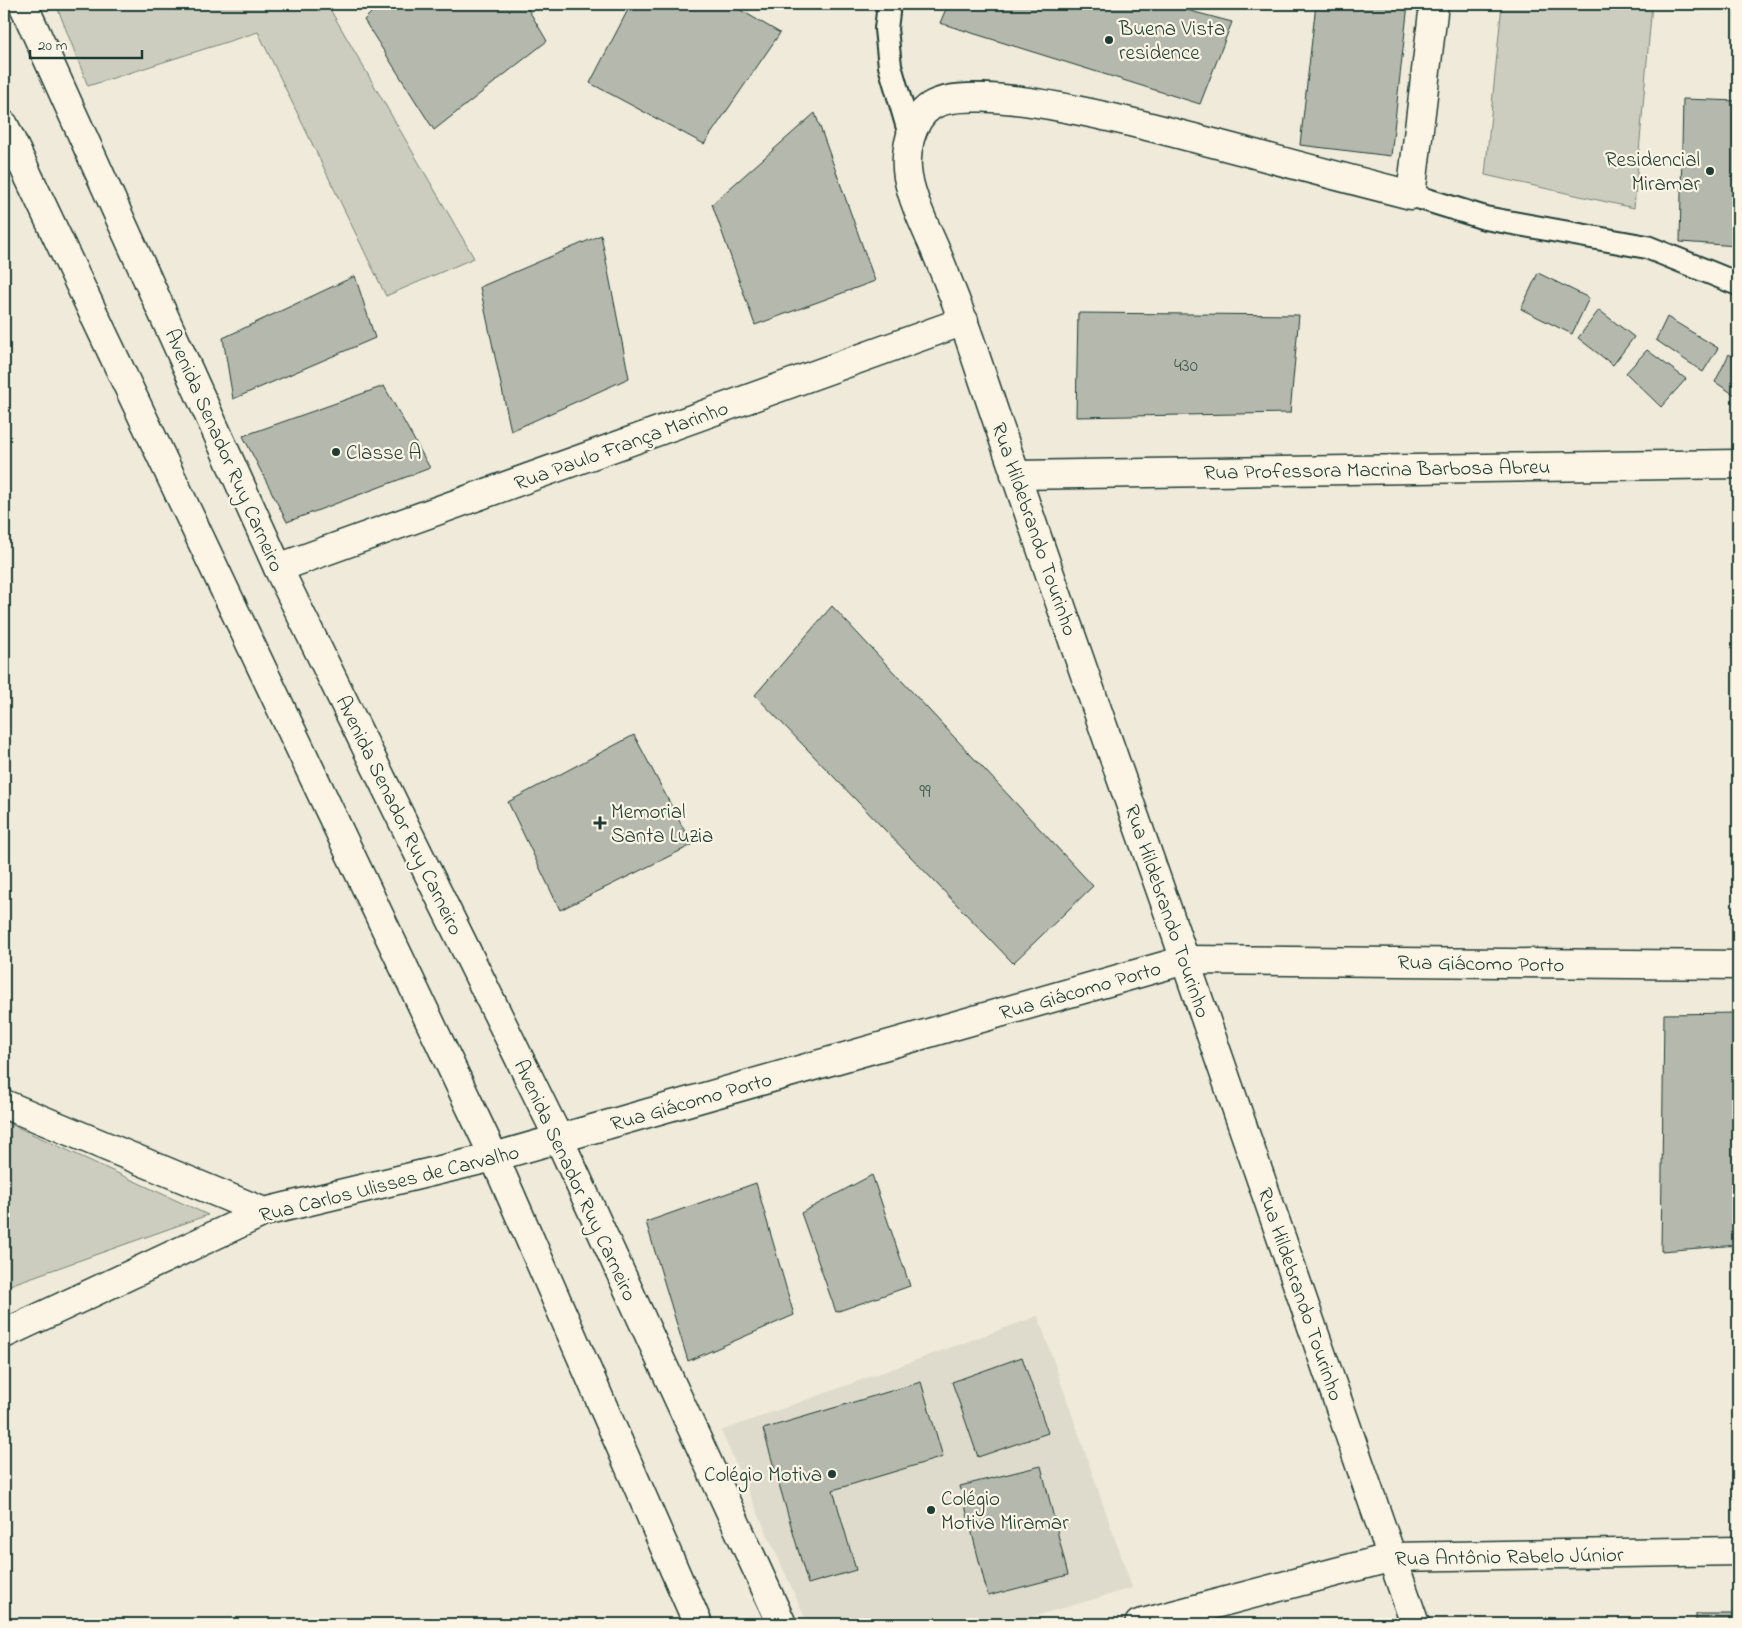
<svg xmlns="http://www.w3.org/2000/svg" width="1742" height="1628" font-family="'Indie Flower',sans-serif">
  <style>
    .built { fill: #dedbcc }
    .green { fill: #cccdbf; stroke: #76857a }
    .building { fill: #b5b9ad; stroke: #1f3d34 }
    .lines { fill: none; stroke-linecap: round; stroke-linejoin: round }
    .service-casing { stroke: #1f3d34; stroke-width: 26 }
    .minor-casing { stroke: #1f3d34; stroke-width: 31 }
    .tertiary-casing { stroke: #1f3d34; stroke-width: 31 }
    .primary-casing { stroke: #1f3d34; stroke-width: 31 }
    .service { stroke: #fcf5e5; stroke-width: 22 }
    .minor { stroke: #fcf5e5; stroke-width: 28 }
    .tertiary { stroke: #fcf5e5; stroke-width: 28 }
    .primary { stroke: #fcf5e5; stroke-width: 28 }
    .poi-dot { fill: #1f3d34; stroke: #fcf5e5; stroke-width: 2 }
    .labels { text-anchor: middle; stroke-width: 4.5; stroke-linejoin: round; paint-order: stroke }
    .number-label { font-size: 19px; fill: #445c52 }
    .poi-label { font-size: 21px; fill: #1f3d34; stroke: #fcf5e5; text-anchor: start }
    .street-label { font-size: 21px; fill: #1f3d34; stroke: #fcf5e5 }
  </style>
  <rect width="100%" height="100%" fill="#efeada"/>
  <filter id="ink" filterUnits="userSpaceOnUse"><feTurbulence type="fractalNoise" baseFrequency=".02" numOctaves="2"/><feDisplacementMap in="SourceGraphic" scale="10" xChannelSelector="R" yChannelSelector="G"/><feConvolveMatrix kernelMatrix="1 2 1 2 8 2 1 2 1" color-interpolation-filters="sRGB"/></filter>
  <g filter="url(#ink)">
    <polygon class="built" points="1038,1316 1132,1588 1007,1624 808,1624 721,1431"/>
    <g class="green">
      <polygon points="56,4 327,4 474,258 386,296 258,32 88,86"/>
      <polygon points="1502,4 1652,4 1634,208 1485,175"/>
      <polygon points="4,1121 208,1215 4,1287"/>
    </g>
    <g class="building">
      <polygon points="380,4 525,4 547,41 434,130 364,20"/>
      <polygon points="631,4 730,4 780,33 704,144 590,83"/>
      <polygon points="948,4 1164,4 1232,22 1200,104 940,23"/>
      <polygon points="1316,4 1408,4 1391,156 1300,145"/>
      <polygon points="1696,4 1738,4 1738,9 1695,10"/>
      <polygon points="1683,99 1738,101 1738,246 1680,242"/>
      <polygon points="815,113 875,281 755,325 712,204"/>
      <polygon points="601,235 629,378 511,431 480,287"/>
      <polygon points="1538,273 1589,298 1572,334 1521,309"/>
      <polygon points="355,276 375,338 233,399 223,338"/>
      <polygon points="1599,310 1634,337 1613,365 1578,338"/>
      <polygon points="1078,313 1299,315 1290,413 1076,417"/>
      <polygon points="1667,317 1718,348 1703,372 1656,340"/>
      <polygon points="1647,350 1686,379 1661,407 1626,373"/>
      <polygon points="1729,354 1738,361 1738,397 1715,382"/>
      <polygon points="384,386 430,468 287,522 243,436"/>
      <polygon points="832,606 1093,886 1013,963 755,695"/>
      <polygon points="634,735 692,845 560,910 508,802"/>
      <polygon points="1738,1013 1738,1245 1661,1251 1664,1014"/>
      <polygon points="872,1175 910,1286 836,1312 801,1213"/>
      <polygon points="756,1183 794,1315 688,1361 646,1222"/>
      <polygon points="1022,1357 1048,1433 978,1457 952,1382"/>
      <polygon points="921,1382 943,1457 833,1490 856,1570 808,1584 763,1429"/>
      <polygon points="1041,1466 1068,1575 988,1596 960,1486"/>
      <rect x="1696" y="1614" width="42" height="10"/>
    </g>
    <g class="lines">
      <defs>
        <g id="service">
          <polyline points="889,4 886,29 890,66 910,135"/>
          <polyline points="1411,195 1485,218 1647,247 1738,284"/>
        </g>
        <g id="minor">
          <polyline points="1015,475 1738,464"/>
          <polyline points="278,568 964,321"/>
          <path d="M 1185,960 C 1115,760 1044,561 977,361 C 965,323 950,286 935,249 C 925,226 913,202 908,177 C 904,154 910,120 931,106 C 979,75 1188,137 1247,152 C 1302,167 1356,181 1411,195 L 1434,4"/>
        </g>
        <g id="tertiary">
          <polyline points="1185,960 1415,1624"/>
          <polyline points="4,1104 264,1212"/>
          <polyline points="4,1334 264,1212 494,1157 1185,960 1738,965"/>
          <polyline points="1139,1624 1393,1557 1738,1551"/>
        </g>
        <g id="primary">
          <polyline points="23,4 278,568 559,1139 782,1624"/>
          <polyline points="4,125 494,1157 698,1624"/>
        </g>
      </defs>
      <use href="#service" class="service-casing"/>
      <use href="#minor" class="minor-casing"/>
      <use href="#tertiary" class="tertiary-casing"/>
      <use href="#primary" class="primary-casing"/>
      <use href="#service" class="service"/>
      <use href="#minor" class="minor"/>
      <use href="#tertiary" class="tertiary"/>
      <use href="#primary" class="primary"/>
    </g>
  </g>
  <g class="poi-dot">
    <circle cx="1109" cy="40" r="5"/>
    <circle cx="1710" cy="171" r="5"/>
    <circle cx="336" cy="452" r="5"/>
    <path d="M597.5 815.5h5v5h5v5h-5v5h-5v-5h-5v-5h5z"/>
    <circle cx="832" cy="1474" r="5"/>
    <circle cx="931" cy="1510" r="5"/>
  </g>
  <g class="labels">
    <g class="number-label">
      <text x="1186" y="371">430</text>
      <text x="925" y="797">99</text>
    </g>
    <g class="poi-label">
      <text x="1119" y="35">Buena Vista<tspan x="1119" dy="24">residence</tspan></text>
      <text x="1700" y="166" text-anchor="end">Residencial<tspan x="1700" dy="24">Miramar</tspan></text>
      <text x="346" y="459">Classe A</text>
      <text x="611" y="818">Memorial<tspan x="611" dy="24">Santa Luzia</tspan></text>
      <text x="822" y="1481" text-anchor="end">Colégio Motiva</text>
      <text x="941" y="1505">Colégio<tspan x="941" dy="24">Motiva Miramar</tspan></text>
    </g>
    <g class="street-label">
      <text transform="translate(621 445) rotate(-20)" y="7">Rua Paulo França Marinho</text>
      <text transform="translate(225 450) rotate(66)" y="7">Avenida Senador Ruy Carneiro</text>
      <text transform="translate(1377 469) rotate(-1)" y="7">Rua Professora Macrina Barbosa Abreu</text>
      <text transform="translate(1035 529) rotate(71)" y="7">Rua Hildebrando Tourinho</text>
      <text transform="translate(400 815) rotate(64)" y="7">Avenida Senador Ruy Carneiro</text>
      <text transform="translate(1168 911) rotate(71)" y="7">Rua Hildebrando Tourinho</text>
      <text transform="translate(1481 963) rotate(1)" y="7">Rua Giácomo Porto</text>
      <text transform="translate(1080 990) rotate(-16)" y="7">Rua Giácomo Porto</text>
      <text transform="translate(691 1101) rotate(-16)" y="7">Rua Giácomo Porto</text>
      <text transform="translate(576 1180) rotate(65)" y="7">Avenida Senador Ruy Carneiro</text>
      <text transform="translate(389 1183) rotate(-14)" y="7">Rua Carlos Ulisses de Carvalho</text>
      <text transform="translate(1301 1294) rotate(71)" y="7">Rua Hildebrando Tourinho</text>
      <text transform="translate(1509 1556) rotate(-1)" y="7">Rua Antônio Rabelo Júnior</text>
    </g>
  </g>
  <rect width="1742" height="1628" fill="none" stroke="#fcf5e5" stroke-width="20"/>
  <rect x="10" y="10" width="1722" height="1608" fill="none" stroke="#1f3d34" stroke-width="2" filter="url(#ink)"/>
  <path d="M30 50v8h112v-8" fill="none" stroke="#1f3d34" stroke-width="2.5"/>
  <text x="38" y="50" font-size="15" fill="#1f3d34" stroke="#fcf5e5" stroke-width="4" paint-order="stroke">20 m</text>
</svg>
